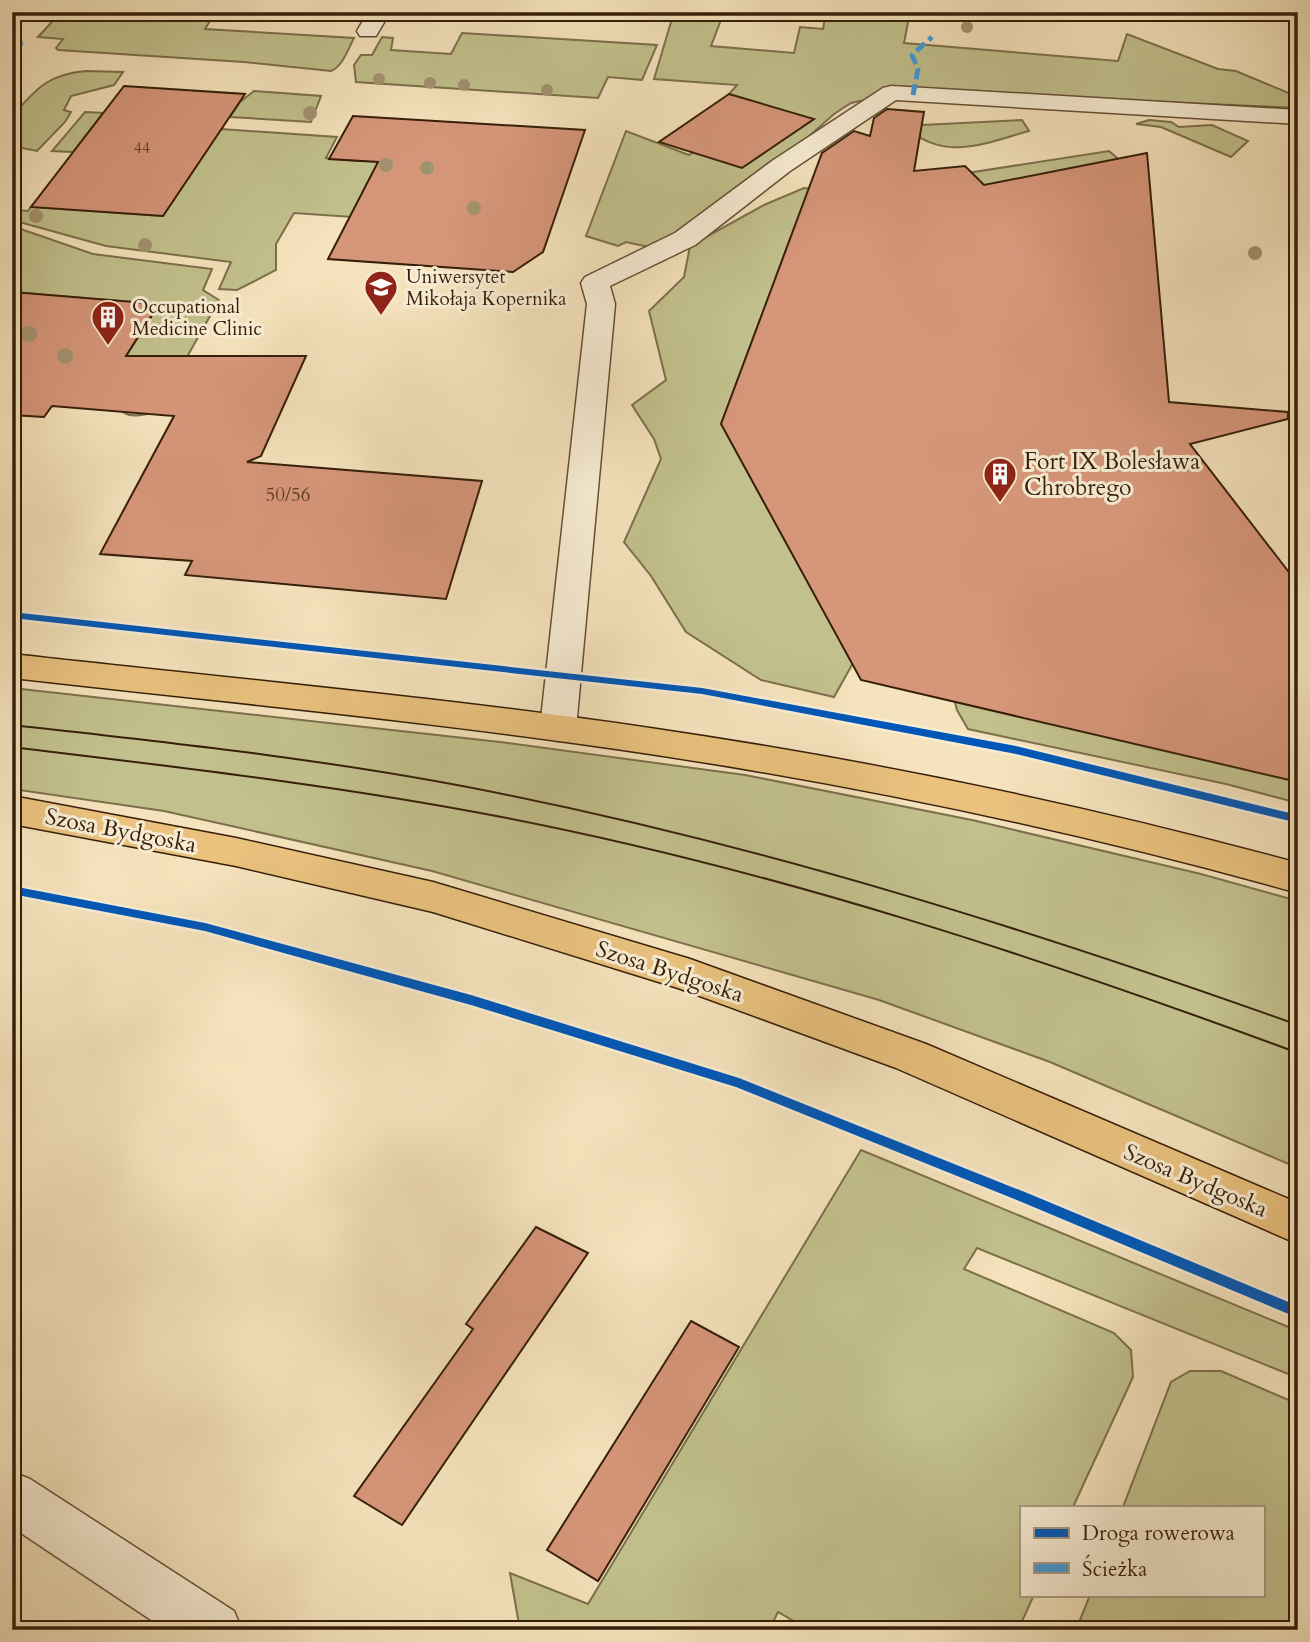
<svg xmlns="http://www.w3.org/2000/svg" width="1310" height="1642" font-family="Cardo,serif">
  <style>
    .green { fill: #c2c18d; stroke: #7c704b; stroke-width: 2 }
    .building { fill: #d6967a; stroke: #361e09; stroke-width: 2 }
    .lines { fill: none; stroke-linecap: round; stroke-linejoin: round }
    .minor-casing { stroke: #664f36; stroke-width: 3 }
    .major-casing { stroke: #361e09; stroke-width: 3 }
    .minor { fill: #f8edd4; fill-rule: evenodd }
    .major { fill: #eac27e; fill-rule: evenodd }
    .tram { stroke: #361e09; stroke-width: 2 }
    .quiet { stroke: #3e9bdd; stroke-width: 5; stroke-dasharray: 11 5; stroke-linecap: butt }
    .cycleway-casing { stroke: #f8edd4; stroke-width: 5 }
    .cycleway { fill: #0057b8; fill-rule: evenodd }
    .tree { fill: #a39270 }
    .labels { text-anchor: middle; stroke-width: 6; stroke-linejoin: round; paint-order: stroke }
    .far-number-label { font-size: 16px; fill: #5e3c25 }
    .far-poi-label { font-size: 19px; fill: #361e09; stroke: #f8edd4; text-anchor: start }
    .number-label { font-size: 19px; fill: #5e3c25 }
    .poi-label { font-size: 23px; fill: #361e09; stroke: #f8edd4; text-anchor: start }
    .street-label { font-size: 23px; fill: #361e09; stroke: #f8edd4 }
  </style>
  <rect width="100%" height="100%" fill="#f5e3bd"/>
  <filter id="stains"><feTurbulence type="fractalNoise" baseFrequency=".00286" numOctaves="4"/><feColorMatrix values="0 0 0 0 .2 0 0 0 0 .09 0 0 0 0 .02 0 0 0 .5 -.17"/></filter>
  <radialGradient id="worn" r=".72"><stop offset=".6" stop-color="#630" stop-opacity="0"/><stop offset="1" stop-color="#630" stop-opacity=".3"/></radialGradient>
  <g class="green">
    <path d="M 61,12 L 210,21 L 205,29 L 354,38 C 348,49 343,66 331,71 L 244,62 L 58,50 L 56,48 L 63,39 L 38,37 Z"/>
    <polygon points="674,12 724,12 711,46 794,53 800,27 823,29 826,12 910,12 904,43 1118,61 1127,34 1218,69 1236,71 1291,94 1298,92 1298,108 906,91 851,103 834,114 797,147 666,241 653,248 626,242 618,246 586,236 626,131 689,155 760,104 729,94 737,85 654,79"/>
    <polygon points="462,33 657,45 642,80 608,77 598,98 356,82 354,65 361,55 372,55 382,37 393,38 391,50 451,54"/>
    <path d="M 86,71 L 123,72 L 114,85 L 71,96 L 64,110 L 71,112 L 65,122 L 37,151 L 12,146 L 12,116 C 36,89 48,74 86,71 Z"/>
    <polygon points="254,91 321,96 311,122 230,117 240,102"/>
    <polygon points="85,112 103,113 73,152 52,151"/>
    <path d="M 1022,120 L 1029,131 C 988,142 949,161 912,132 L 922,125 Z"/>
    <polygon points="1149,120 1171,122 1179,127 1212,125 1248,141 1231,157 1161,127 1136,124"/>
    <polygon points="221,129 337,137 326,158 359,161 367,146 500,227 294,213 276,244 276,270 237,290 219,289 231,262 106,246 12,220 13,210 28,211 31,207 163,216"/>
    <polygon points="1109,151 1129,168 834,697 761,680 686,632 651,576 624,542 661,459 654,439 632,405 666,380 649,311 684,277 690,246 764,205 804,188 845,192"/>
    <path d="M 12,226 L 93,254 L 212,269 L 203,290 L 219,300 L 156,412 C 122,421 118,413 109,383 L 159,304 L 12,292 Z"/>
    <polygon points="946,668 1298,724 1298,803 1226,784 968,729 957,710"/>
    <polygon points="12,688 500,742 745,775 972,820 1201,874 1298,901 1298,1168 1050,1062 879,1000 432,871 164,811 12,789"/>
    <polygon points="861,1150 1298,1331 1298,1378 977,1248 964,1269 1114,1333 1131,1350 1133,1377 1073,1507 1021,1507 1021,1595 1034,1595 1018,1630 809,1630 778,1612 769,1630 520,1630 510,1573 588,1604"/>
    <polygon points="1190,1371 1221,1371 1298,1404 1298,1630 1076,1630 1090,1595 1263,1595 1263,1507 1123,1507 1171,1382"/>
  </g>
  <g class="building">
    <polygon points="124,86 245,94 163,216 31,207"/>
    <polygon points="729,94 814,119 742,168 659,142"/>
    <polygon points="887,109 924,112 914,171 965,166 984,185 1147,153 1169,402 1288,412 1288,419 1190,444 1298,584 1298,782 861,680 721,424 822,153 854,131 870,136 874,118"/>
    <polygon points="353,116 585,130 543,252 513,272 328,259 378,162 329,159"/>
    <polygon points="12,292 159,304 126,356 306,356 261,456 247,462 482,481 446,599 185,575 192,561 100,554 174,416 52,406 44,417 12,415"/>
    <polygon points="536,1227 588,1253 402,1525 354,1496 473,1329 466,1324"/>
    <polygon points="691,1321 739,1347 598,1581 547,1550"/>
  </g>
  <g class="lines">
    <defs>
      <g id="minor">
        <polygon points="368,12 390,12 376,36 360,36 357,31"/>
        <polygon points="891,86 1298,110 1298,124 896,100 790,171 695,245 610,286 615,304 576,728 571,737 558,741 545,737 540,728 587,304 581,283 585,277 675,233 772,161 883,88"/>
        <polygon points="12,1472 30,1479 234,1611 242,1630 166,1630 12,1527"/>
      </g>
      <g id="major">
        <path d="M 12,654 C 225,678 438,697 650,728 C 869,760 1085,805 1298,863 L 1298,893 C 1085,833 869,787 650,754 C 439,722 225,702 12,678 Z"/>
        <polygon points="12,796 236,838 433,882 690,959 926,1044 1298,1203 1298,1244 896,1068 678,988 433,912 236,866 12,824"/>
      </g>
    </defs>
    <use href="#minor" class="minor-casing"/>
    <use href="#major" class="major-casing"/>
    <use href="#minor" class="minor"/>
    <use href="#major" class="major"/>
    <g class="tram">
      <path d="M 12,725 C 173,743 334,760 493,792 C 768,847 1035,931 1298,1025"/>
      <path d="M 12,747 C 177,767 343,786 507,818 C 778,871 1039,957 1298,1053"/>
    </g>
    <g class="quiet">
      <polyline points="12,45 27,42"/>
      <polyline points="913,95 918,69 912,55 932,37"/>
    </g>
    <defs>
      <g id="cycleway">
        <polygon points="12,612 702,688 1016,746 1298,815 1298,823 1016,754 702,694 12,618"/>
        <polygon points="12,886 205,923 471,995 739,1078 1032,1195 1298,1306 1298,1318 1024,1203 736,1087 471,1005 205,931 12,894"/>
      </g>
    </defs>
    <use href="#cycleway" class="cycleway-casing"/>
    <use href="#cycleway" class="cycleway"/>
  </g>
  <g class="tree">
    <circle cx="967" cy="27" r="6"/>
    <circle cx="379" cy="79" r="6"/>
    <circle cx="430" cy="83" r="6"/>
    <circle cx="464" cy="85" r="6"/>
    <circle cx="547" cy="90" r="6"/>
    <circle cx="310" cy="113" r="7"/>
    <circle cx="386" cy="165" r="7"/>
    <circle cx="427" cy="168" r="7"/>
    <circle cx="474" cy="208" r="7"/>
    <circle cx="36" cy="216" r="7"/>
    <circle cx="145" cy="245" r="7"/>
    <circle cx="1255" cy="253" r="7"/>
    <circle cx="29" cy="334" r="8"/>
    <circle cx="65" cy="356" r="8"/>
  </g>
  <defs>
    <symbol id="university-pin" viewBox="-11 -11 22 30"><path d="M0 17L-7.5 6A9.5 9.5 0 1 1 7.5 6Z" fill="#8f2418" stroke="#f8edd4"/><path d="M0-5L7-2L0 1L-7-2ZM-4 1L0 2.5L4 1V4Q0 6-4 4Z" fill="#fff"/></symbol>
    <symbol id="building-pin" viewBox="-11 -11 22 30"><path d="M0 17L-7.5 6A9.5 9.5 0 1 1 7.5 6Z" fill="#8f2418" stroke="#f8edd4"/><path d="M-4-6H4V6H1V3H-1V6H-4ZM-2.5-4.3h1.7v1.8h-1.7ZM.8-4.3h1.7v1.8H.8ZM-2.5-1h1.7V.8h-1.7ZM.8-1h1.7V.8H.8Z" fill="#fff"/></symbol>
  </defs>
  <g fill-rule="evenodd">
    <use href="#university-pin" x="362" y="268" width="38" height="52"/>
    <use href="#building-pin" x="89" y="298" width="38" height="52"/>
    <use href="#building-pin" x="981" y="455" width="38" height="52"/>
  </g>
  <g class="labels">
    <g class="far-number-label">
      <text x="142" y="153">44</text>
    </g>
    <g class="far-poi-label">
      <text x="406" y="283">Uniwersytet<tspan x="406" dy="22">Mikołaja Kopernika</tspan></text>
      <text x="132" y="313">Occupational<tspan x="132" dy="22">Medicine Clinic</tspan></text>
    </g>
    <g class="number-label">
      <text x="288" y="501">50/56</text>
    </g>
    <g class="poi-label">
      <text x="1024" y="469">Fort IX Bolesława<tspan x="1024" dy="26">Chrobrego</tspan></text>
    </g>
    <g class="street-label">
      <text transform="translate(121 830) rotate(11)" y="8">Szosa Bydgoska</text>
      <text transform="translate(670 971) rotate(18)" y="8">Szosa Bydgoska</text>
      <text transform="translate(1196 1180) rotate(23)" y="8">Szosa Bydgoska</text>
    </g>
  </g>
  <rect width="1310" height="1642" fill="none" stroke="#f5e3bd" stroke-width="42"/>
  <rect x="14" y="14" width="1282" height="1614" fill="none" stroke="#361e09" stroke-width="3.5"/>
  <rect x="21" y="21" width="1268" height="1600" fill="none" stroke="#361e09" stroke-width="2"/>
  <rect x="1020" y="1506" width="245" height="91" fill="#f8edd4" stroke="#aa9a83" stroke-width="2"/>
  <rect x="1034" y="1528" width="35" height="10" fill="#0057b8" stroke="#aa9a83" stroke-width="2"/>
  <text x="1082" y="1540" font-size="21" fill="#361e09">Droga rowerowa</text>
  <rect x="1034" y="1563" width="35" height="10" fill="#3e9bdd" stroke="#aa9a83" stroke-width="2"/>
  <text x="1082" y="1576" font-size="21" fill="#361e09">Ścieżka</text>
  <rect width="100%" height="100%" filter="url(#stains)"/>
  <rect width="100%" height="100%" fill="url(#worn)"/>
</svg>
